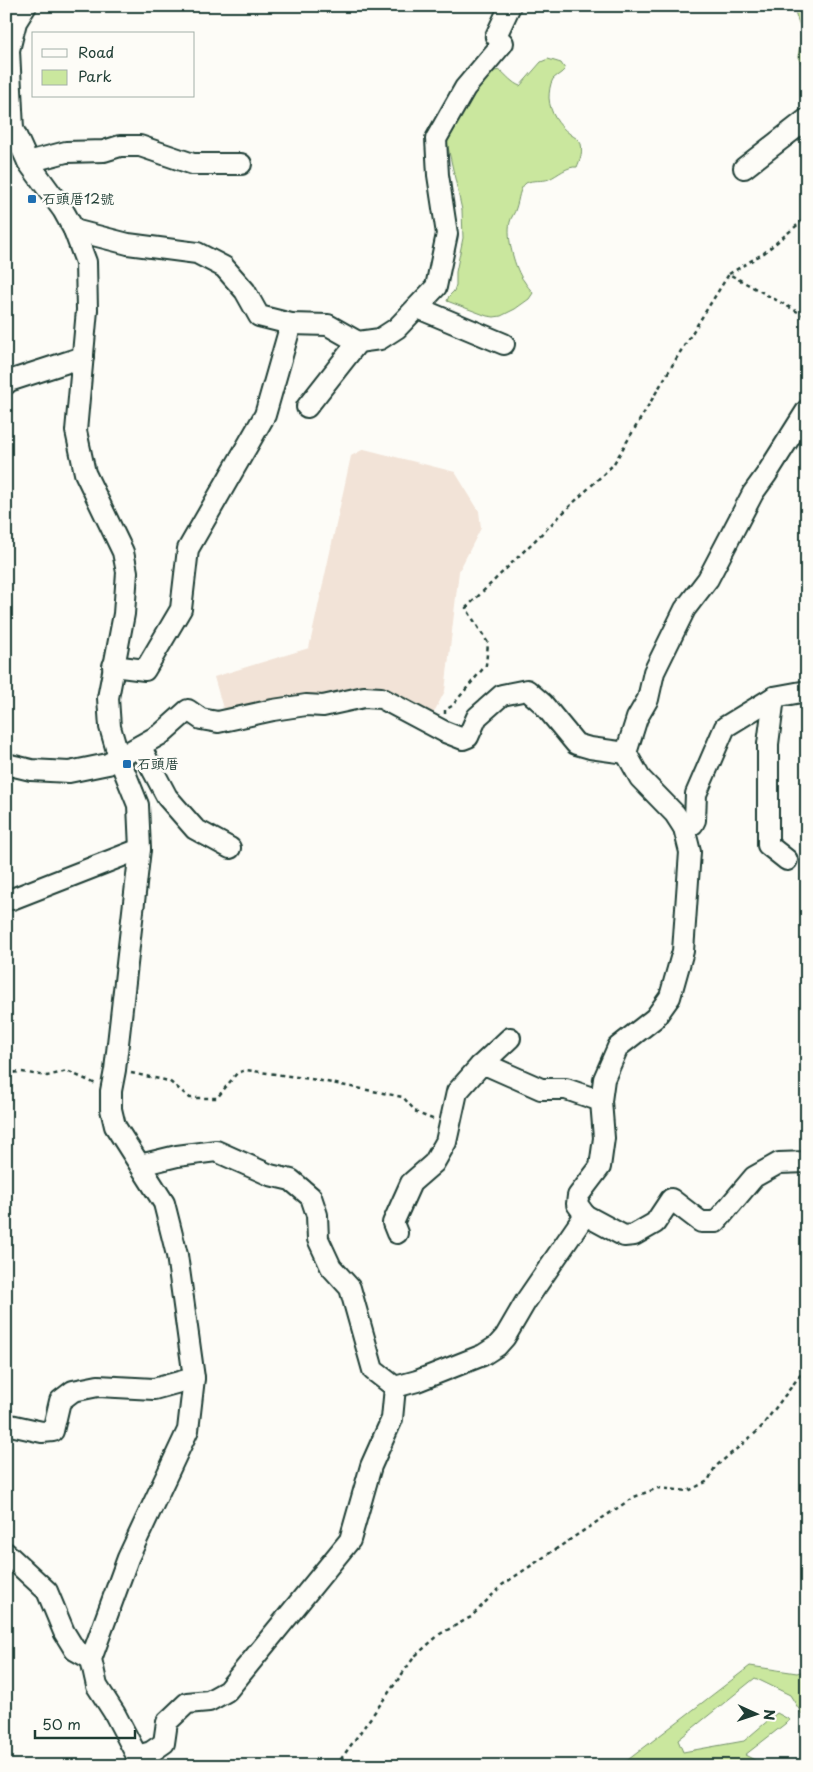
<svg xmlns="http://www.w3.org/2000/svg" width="813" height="1772" font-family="'Playpen Sans','LXGW WenKai TC',sans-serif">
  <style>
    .built { fill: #f2e3d7 }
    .green { fill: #cae79e; stroke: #749269 }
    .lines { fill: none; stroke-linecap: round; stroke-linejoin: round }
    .minor-casing { stroke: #1f3d34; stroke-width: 24 }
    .path { stroke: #1f3d34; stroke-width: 2.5; stroke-dasharray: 4 4; stroke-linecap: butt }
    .minor { stroke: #fdfcf7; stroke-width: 20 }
    .poi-dot { fill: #1f6fb2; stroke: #fdfcf7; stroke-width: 2 }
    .labels { text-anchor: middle; stroke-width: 5; stroke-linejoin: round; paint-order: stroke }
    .poi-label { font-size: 14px; fill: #1f3d34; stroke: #fdfcf7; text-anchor: start }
  </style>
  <rect width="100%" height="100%" fill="#fdfcf7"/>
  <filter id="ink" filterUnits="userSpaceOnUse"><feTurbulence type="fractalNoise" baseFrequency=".02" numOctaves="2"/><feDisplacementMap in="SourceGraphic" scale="10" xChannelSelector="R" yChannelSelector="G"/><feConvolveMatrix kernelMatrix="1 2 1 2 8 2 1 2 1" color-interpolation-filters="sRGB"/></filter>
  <g filter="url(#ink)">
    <polygon class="built" points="364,449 455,472 479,511 481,528 459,571 445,691 431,718 370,698 226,719 214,677 309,648 351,456"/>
    <g class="green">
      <polygon points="793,6 807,6 807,75 798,57 802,32"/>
      <path d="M 548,59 L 561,63 L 565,69 C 561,74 557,75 553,79 C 550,84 549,92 549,98 C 550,113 558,125 570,134 C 574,137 579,139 581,144 C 583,152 580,160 577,167 C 567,166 558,175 549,179 C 542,182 533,179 526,183 C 519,188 519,200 516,208 C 515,213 511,217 510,222 C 506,236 515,270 524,281 C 527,286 530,289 533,293 L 529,299 L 515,309 L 501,316 L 494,317 L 487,316 L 447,301 L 449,296 L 454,291 L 456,285 L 456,272 L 463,238 L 462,210 L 446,138 L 449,127 L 489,72 L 500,70 C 507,76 512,83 520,86 L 541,62 Z"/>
      <polygon points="750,1666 797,1673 807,1670 807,1722 790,1695 755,1678 678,1740 683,1752 744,1741 777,1713 790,1720 745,1755 766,1766 620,1766"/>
    </g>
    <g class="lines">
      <defs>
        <g id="minor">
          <polyline points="26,6 16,22 9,50 13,129 28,162 63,210 74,230 86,262 87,310 76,431 85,473 123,552 127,572 124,614 108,698 110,727 119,758 138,805 140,849 115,1070 111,1091 111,1109 115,1126 164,1203 177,1255 194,1378 188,1430 128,1558 91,1659 97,1686 115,1714 137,1756 136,1766"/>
          <polyline points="28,162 66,152 104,151 120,146 140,146 193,164 241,164"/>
          <polyline points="744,168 807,119"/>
          <polyline points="74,230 128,244 197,253 224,267 245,291 259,316 291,324 328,325 358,342 380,339 397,328 436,287 447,234 438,175 436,139 465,88 503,43 496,36 510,6"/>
          <polyline points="418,308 504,344"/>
          <polyline points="6,384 9,381 83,357"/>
          <polyline points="307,407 358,342"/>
          <polyline points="113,666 145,670 181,609 188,549 265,415 291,324"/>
          <polyline points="774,697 768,744 768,845 787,860"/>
          <polyline points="140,746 167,797 195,829 230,848"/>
          <polyline points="6,764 31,770 69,772 108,764 161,734 188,710 201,719 218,722 273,710 306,705 323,706 364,697 381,698 445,732 463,739 468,737 477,717 502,695 527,690 543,704 576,744 590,748 626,753"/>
          <polyline points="684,828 693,824 695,820 696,794 725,727 774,697 807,691"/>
          <polyline points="6,899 12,899 140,849"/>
          <polyline points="480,1066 510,1038"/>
          <polyline points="585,1215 624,1236 634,1235 655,1223 671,1199 701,1222 716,1222 754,1177 779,1163 807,1162"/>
          <polyline points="397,1233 393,1223 411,1183 434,1163 446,1142 457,1092 480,1066 489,1066 541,1089 566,1089 601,1101"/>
          <polyline points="395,1387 417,1381 483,1355 497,1346 505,1337 526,1301 585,1215 577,1204 578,1196 600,1167 604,1138 601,1101 604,1079 618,1047 655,1018 670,997 683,951 690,852 684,828 675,814 640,778 626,753 637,718 648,699 654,672 685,609 708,579 753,493 766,475 807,410"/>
          <polyline points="6,1424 42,1432 53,1431 60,1401 73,1391 98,1386 154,1389 194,1378"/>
          <polyline points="6,1553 47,1591 64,1632 75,1650 91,1659"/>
          <polyline points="137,1756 151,1752 164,1743 167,1722 187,1703 209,1701 227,1691 350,1540 371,1466 392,1419 395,1387 373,1370 350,1288 331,1267 318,1239 317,1215 311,1197 291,1180 270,1175 216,1151 177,1156 140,1165"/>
        </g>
      </defs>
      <use href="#minor" class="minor-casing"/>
      <g class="path">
        <polyline points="729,274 764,253 807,217"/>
        <polyline points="445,714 445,710 452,706 486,665 488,643 466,608 571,505 613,465 679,354 729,274 807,317"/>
        <polyline points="6,1073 22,1072 47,1076 67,1071 96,1084"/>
        <polyline points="131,1073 169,1081 190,1098 217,1098 237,1073 246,1070 311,1079 403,1097 417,1113 435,1120"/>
        <polyline points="336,1766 415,1656 440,1634 471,1617 502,1585 634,1497 658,1488 688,1491 708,1481 715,1467 759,1430 807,1366"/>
      </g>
      <use href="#minor" class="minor"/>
    </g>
  </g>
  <g class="poi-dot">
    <rect x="27" y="194" width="10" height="10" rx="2.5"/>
    <rect x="122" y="759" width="10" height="10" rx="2.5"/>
  </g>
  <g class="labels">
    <g class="poi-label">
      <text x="42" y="204">石頭厝12號</text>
      <text x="137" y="769">石頭厝</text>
    </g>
  </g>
  <rect width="813" height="1772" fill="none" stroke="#fdfcf7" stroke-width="25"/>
  <rect x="12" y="12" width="788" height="1747" fill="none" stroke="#1f3d34" stroke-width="2" filter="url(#ink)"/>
  <rect x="32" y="32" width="162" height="65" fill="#fdfcf7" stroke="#a4b0a9"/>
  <rect x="42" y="49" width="25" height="8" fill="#fdfcf7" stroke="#a4b0a9"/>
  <text x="78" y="58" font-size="15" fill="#1f3d34">Road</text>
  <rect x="42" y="70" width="25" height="15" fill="#cae79e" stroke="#a4b0a9"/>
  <text x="78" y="82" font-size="15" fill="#1f3d34">Park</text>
  <g transform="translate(756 1714) rotate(93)" stroke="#fdfcf7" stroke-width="4" paint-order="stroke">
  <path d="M0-4L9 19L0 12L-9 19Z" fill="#1f3d34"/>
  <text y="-8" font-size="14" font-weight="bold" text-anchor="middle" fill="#1f3d34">N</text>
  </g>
  <path d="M35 1730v8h100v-8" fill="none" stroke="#1f3d34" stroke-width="2.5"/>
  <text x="42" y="1730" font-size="15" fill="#1f3d34" stroke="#fdfcf7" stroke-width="4" paint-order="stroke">50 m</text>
</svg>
